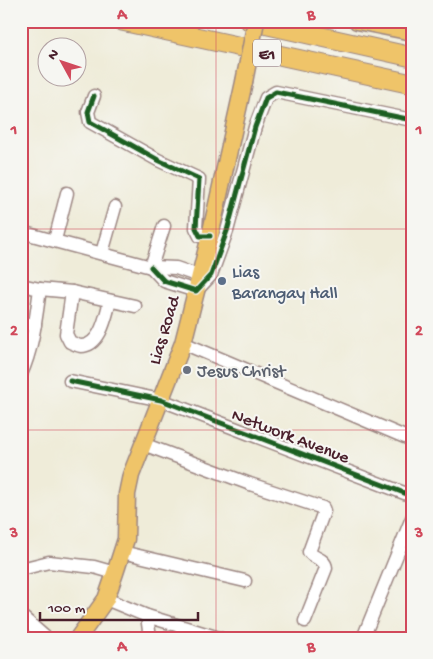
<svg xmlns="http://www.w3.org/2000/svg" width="433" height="659" font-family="'Gochi Hand',sans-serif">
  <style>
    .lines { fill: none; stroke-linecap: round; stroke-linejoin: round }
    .minor-casing { stroke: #9c8682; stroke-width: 15 }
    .major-casing { stroke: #9c8682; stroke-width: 19 }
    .highway-casing { stroke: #9c8682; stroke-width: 21 }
    .minor { stroke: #fff; stroke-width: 12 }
    .major { stroke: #efc469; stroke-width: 16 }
    .highway { stroke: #efc469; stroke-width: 19 }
    .major-bridge-casing { stroke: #9c8682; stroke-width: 19; stroke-linecap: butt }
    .major-bridge { stroke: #efc469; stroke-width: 16 }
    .cycleway-casing { stroke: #f6f6f2; stroke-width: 8 }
    .cycleway { stroke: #1b5e20; stroke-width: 5 }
    .grid { fill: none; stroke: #d1495b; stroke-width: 1; stroke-opacity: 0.55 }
    .service-dot { fill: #5c6f8a; stroke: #f6f6f2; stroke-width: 2 }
    .worship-dot { fill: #6b7280; stroke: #f6f6f2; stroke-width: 2 }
    .labels { text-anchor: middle; stroke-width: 4; stroke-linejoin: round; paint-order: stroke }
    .shield { fill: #f6f6f2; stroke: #7e6067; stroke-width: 1 }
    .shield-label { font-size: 16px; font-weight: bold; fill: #4a1f2b }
    .service-label { font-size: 18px; fill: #4e5e75; stroke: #f6f6f2; text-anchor: start }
    .street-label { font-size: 18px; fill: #4a1f2b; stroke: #f6f6f2 }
    .worship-label { font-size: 18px; fill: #5b616d; stroke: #f6f6f2; text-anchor: start }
    .neatline { fill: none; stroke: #d1495b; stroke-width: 2 }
    .grid-label { font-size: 16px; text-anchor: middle; font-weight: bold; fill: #d1495b }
  </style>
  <rect width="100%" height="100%" fill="#f6f6f2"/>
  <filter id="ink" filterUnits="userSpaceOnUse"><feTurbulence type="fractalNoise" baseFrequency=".02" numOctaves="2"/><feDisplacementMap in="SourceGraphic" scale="10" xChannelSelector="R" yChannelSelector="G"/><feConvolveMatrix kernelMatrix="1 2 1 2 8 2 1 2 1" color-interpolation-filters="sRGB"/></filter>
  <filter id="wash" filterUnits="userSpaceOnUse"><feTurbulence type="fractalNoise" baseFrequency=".0096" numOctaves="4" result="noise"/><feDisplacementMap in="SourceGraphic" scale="20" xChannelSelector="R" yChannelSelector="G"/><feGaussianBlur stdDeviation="1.12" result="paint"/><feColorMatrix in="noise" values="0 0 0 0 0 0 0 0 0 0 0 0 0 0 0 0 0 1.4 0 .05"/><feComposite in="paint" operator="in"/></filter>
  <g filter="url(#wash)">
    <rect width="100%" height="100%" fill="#efecd9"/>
  </g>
  <g filter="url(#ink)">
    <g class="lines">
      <defs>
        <g id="minor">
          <polyline points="94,96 88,112 90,122 158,160 199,179 196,228 200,236 210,236"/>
          <polyline points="21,232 151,267 176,268 199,276"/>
          <polyline points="55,240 67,193"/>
          <polyline points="102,253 115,207"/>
          <polyline points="151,267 164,281 196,291 211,275 227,231 255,127 266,98 276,92 412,120"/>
          <polyline points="151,267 164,226"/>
          <polyline points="21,285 40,289 72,292 135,306"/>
          <path d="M 72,292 L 66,334 L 70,342 C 73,343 78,346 81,346 C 101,346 106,315 110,301"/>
          <polyline points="21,323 35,325"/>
          <polyline points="183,343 412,440"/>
          <path d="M 21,374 C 33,348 36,317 40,289"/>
          <polyline points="70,381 161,400 412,496"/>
          <path d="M 143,444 L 250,484 L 323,508 L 324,511 L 309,552 C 314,559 325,558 326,568 L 305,621"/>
          <polyline points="122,552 245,581"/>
          <polyline points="21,569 49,562 94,567 115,573"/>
          <polyline points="106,599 147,616 219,638"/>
          <polyline points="21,616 46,638"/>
          <polyline points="147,616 150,638"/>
          <polyline points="363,638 412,518"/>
        </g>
        <g id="major">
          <polyline points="357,21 412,32"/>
          <polyline points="78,638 106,599 115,573 126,539 127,494 131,475 183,343 210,236 244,82"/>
        </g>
        <g id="highway">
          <polyline points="122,21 412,84"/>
          <polyline points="250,21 412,57"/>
        </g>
      </defs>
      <use href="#minor" class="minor-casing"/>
      <use href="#major" class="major-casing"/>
      <use href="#highway" class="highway-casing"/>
      <use href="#minor" class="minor"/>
      <use href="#major" class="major"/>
      <use href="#highway" class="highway"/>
      <defs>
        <polyline id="major-bridge" points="244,82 256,21"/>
      </defs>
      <use href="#major-bridge" class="major-bridge-casing"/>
      <use href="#major-bridge" class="major-bridge"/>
      <defs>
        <g id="cycleway">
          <polyline points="94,96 88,112 90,122 158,160 199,179 196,228 200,236 210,236"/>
          <polyline points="151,267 164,281 196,291 211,275 227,231 255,127 266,98 276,92 412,120"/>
          <polyline points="70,381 161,400 412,496"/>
        </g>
      </defs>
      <use href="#cycleway" class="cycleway-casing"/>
      <use href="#cycleway" class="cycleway"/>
    </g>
  </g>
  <path class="grid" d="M 216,21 L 216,638M 21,229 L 412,229M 21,430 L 412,430"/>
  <circle class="service-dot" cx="222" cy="281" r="5"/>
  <circle class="worship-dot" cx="187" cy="370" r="5"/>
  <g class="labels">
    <rect class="shield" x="253" y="39.5" width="28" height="27" rx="4"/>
    <g class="shield-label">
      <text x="267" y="59">E1</text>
    </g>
    <g class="service-label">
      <text x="232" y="277">Lias<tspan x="232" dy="21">Barangay Hall</tspan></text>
    </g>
    <g class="street-label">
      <text transform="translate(163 330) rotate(-73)" y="6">Lias Road</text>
      <text transform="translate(291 435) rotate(21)" y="6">Network Avenue</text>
    </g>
    <g class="worship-label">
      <text x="197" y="376">Jesus Christ</text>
    </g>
  </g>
  <rect width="433" height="659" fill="none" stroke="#f6f6f2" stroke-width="55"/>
  <g transform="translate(62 62) rotate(310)"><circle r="24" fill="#f6f6f2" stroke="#b1a0a2"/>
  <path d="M0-4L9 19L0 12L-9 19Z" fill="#d1495b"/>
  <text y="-8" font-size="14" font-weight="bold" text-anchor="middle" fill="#4a1f2b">N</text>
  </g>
  <path d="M40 612v8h158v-8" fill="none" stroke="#4a1f2b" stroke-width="2.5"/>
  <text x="48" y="612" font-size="15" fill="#4a1f2b" stroke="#f6f6f2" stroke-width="4" paint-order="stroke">100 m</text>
  <rect x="28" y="28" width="378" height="604" class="neatline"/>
  <g class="grid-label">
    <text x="122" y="19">A</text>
    <text x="311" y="19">B</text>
    <text x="14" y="134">1</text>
    <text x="419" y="134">1</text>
    <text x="14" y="335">2</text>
    <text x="419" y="335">2</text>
    <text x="14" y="537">3</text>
    <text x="419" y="537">3</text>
    <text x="122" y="651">A</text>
    <text x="311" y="651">B</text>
  </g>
</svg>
